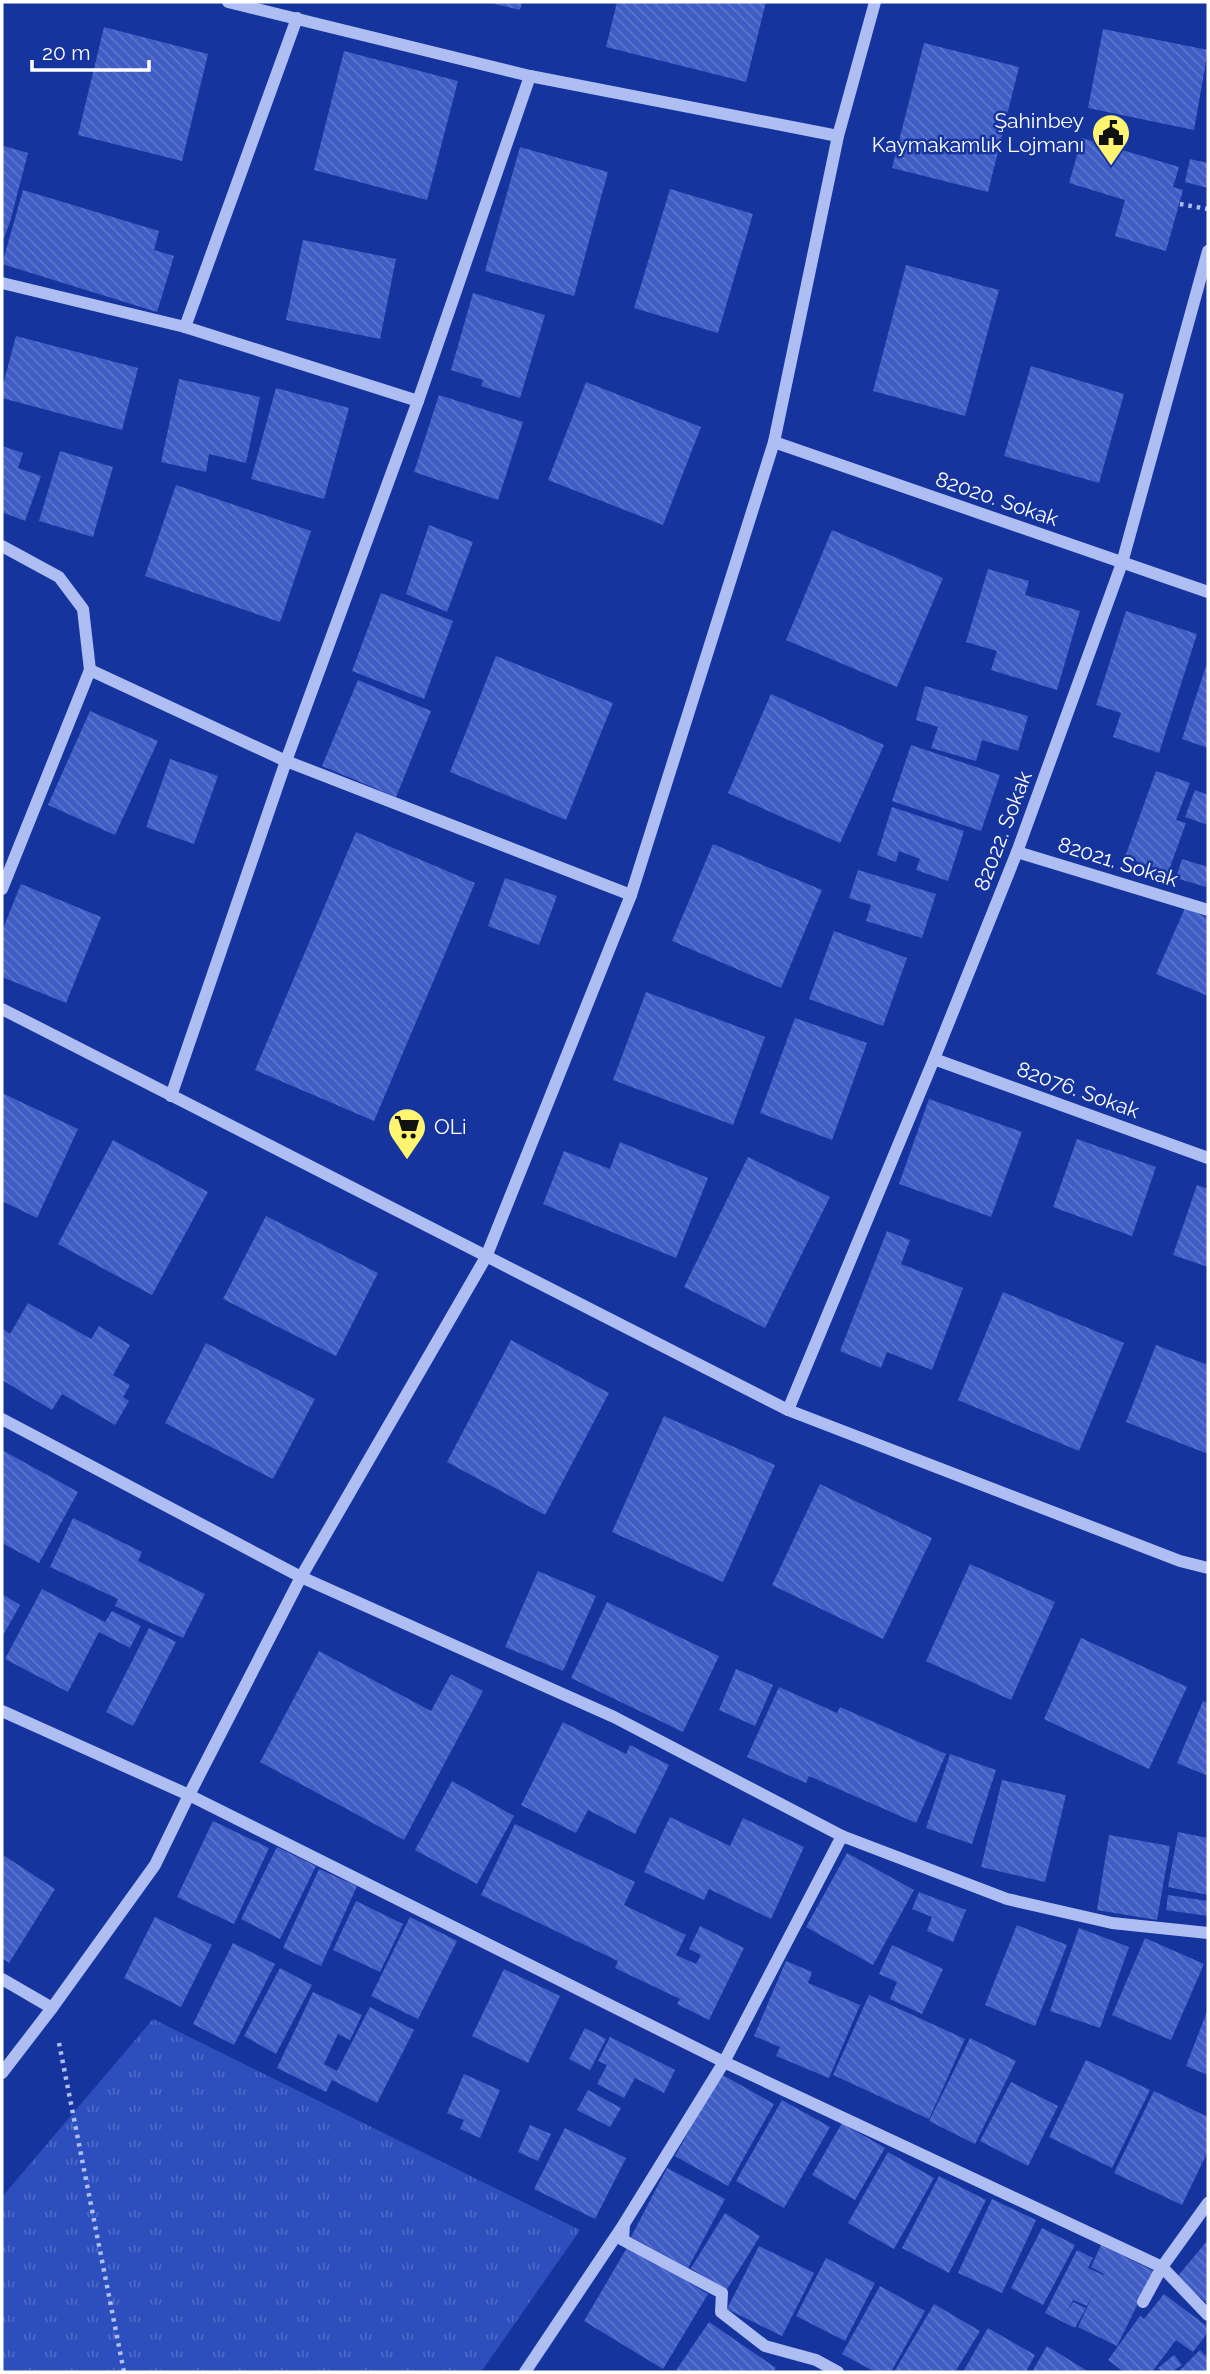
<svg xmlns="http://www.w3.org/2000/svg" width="1210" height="2374" font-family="Raleway,sans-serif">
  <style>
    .park { fill: url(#park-tufts) }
    .building { fill: url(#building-back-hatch) }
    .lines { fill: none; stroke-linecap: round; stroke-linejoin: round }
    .path { stroke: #aebef3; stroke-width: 4.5; stroke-dasharray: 3.5 5; stroke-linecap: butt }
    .minor { stroke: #aebef3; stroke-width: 12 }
    .labels { text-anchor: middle; stroke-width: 5; stroke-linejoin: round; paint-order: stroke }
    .poi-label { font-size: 21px; fill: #fff; stroke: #16349e; text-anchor: end }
    .street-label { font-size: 21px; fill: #fff; stroke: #16349e }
  </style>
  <defs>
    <pattern id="park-tufts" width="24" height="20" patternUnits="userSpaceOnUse" patternTransform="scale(1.75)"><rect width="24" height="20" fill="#2d4fbe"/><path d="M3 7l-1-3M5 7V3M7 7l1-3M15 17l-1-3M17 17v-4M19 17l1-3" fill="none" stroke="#4c69c8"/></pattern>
    <pattern id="building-back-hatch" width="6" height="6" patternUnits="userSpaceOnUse" patternTransform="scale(1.75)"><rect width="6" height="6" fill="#3f5dc4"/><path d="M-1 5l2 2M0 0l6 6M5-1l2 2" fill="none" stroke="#5c75cd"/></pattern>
  </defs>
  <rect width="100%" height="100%" fill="#16349e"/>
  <polygon class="park" points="153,2019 580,2230 481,2372 2,2372 2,2197"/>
  <g class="building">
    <polygon points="487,2 522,2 520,10"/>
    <polygon points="617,2 766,2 746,82 606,47"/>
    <polygon points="104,27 208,54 182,161 78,135"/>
    <polygon points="1103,29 1208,50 1194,130 1088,108"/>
    <polygon points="924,43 1019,67 988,192 892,168"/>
    <polygon points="344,51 458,81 427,200 314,170"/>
    <polygon points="1082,138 1179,167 1173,187 1183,190 1166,251 1115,236 1125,200 1069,183"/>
    <polygon points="4,146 28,153 10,222 2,243 2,154"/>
    <polygon points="520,147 608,172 574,296 485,271"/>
    <polygon points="1190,159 1208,163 1208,188 1185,182"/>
    <polygon points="670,189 753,214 718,333 634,308"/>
    <polygon points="23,190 159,231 154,250 174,256 157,312 2,264"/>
    <polygon points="303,240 396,259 380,339 286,320"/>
    <polygon points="906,265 999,290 965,416 873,391"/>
    <polygon points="473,293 545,315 520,398 481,386 483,380 451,370"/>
    <polygon points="16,336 138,368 122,430 2,398 2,389"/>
    <polygon points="1031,366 1124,394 1099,483 1004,456"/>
    <polygon points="179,379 260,397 246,463 209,454 206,472 161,462"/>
    <polygon points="586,382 701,427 663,525 548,480"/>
    <polygon points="276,388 349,408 324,499 251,479"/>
    <polygon points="439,395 523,422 498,500 414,472"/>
    <polygon points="2,446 23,453 18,468 41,476 25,521 2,512"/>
    <polygon points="60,451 113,467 93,537 39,521"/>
    <polygon points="176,485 311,531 280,622 145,576"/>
    <polygon points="429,525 473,542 447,612 406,594"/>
    <polygon points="832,530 943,578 897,687 786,640"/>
    <polygon points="988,569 1029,581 1025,595 1080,611 1057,690 991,670 997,651 966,642"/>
    <polygon points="381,593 453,621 424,699 352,671"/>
    <polygon points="1126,611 1197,634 1159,753 1113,737 1121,713 1096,705"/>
    <polygon points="496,656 613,703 566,820 450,772"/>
    <polygon points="1208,660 1208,748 1182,739"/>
    <polygon points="358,680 431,711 396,797 322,766"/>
    <polygon points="925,686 1028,716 1018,751 982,740 976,761 931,748 938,727 916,720"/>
    <polygon points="771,694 884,745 840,843 728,793"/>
    <polygon points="90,711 158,741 115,835 48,805"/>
    <polygon points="911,745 1000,775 981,831 892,801"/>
    <polygon points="170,759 218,776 194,844 146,827"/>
    <polygon points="1156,771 1190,783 1176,820 1186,823 1168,873 1125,857"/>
    <polygon points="1195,790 1208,795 1208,825 1185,817"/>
    <polygon points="892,807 964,831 948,881 916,870 920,859 899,851 896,862 877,855"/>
    <polygon points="356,832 475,883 374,1121 255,1070"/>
    <polygon points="713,844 822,890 781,988 672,941"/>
    <polygon points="1182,859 1208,867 1206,887 1176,878"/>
    <polygon points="858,870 936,894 922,938 866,921 871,905 849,898"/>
    <polygon points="505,878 557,896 539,945 488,926"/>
    <polygon points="21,884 101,917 66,1003 2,977 2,931"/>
    <polygon points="1185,908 1208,918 1208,996 1156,974"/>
    <polygon points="834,931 907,958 883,1026 809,999"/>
    <polygon points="646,992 765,1037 733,1125 613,1080"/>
    <polygon points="795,1018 867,1043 832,1140 760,1113"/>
    <polygon points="2,1093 78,1129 37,1218 2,1201"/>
    <polygon points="929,1099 1022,1132 991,1217 899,1184"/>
    <polygon points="1077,1139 1156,1167 1132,1236 1053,1207"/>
    <polygon points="113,1140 208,1192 152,1295 58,1244"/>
    <polygon points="620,1142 708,1178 676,1258 543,1204 564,1151 610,1169"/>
    <polygon points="748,1157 830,1197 765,1328 684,1287"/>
    <polygon points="1197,1185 1208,1189 1208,1267 1173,1255"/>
    <polygon points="266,1216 378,1273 336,1356 223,1299"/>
    <polygon points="887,1231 910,1240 901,1264 963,1288 932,1370 887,1352 881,1368 840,1351"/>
    <polygon points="1003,1292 1124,1343 1079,1451 958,1400"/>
    <polygon points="28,1303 91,1339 99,1326 130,1345 113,1375 130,1385 123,1397 129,1401 115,1425 62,1394 52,1410 2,1380 2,1332 3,1329 10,1334"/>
    <polygon points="511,1340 609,1393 545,1515 447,1462"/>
    <polygon points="206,1343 315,1399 273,1479 165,1423"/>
    <polygon points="1156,1345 1208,1365 1208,1454 1126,1422"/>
    <polygon points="664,1416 775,1465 723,1582 612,1532"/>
    <polygon points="2,1450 78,1492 39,1563 2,1543"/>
    <polygon points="820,1484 932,1538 883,1639 772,1585"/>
    <polygon points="73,1518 142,1552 138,1561 205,1594 183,1638 115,1606 118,1599 50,1567"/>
    <polygon points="970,1564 1055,1602 1011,1700 926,1661"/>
    <polygon points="538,1571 596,1596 563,1671 505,1647"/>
    <polygon points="42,1589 105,1622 112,1611 141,1626 130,1648 99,1632 68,1692 5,1659"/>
    <polygon points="2,1594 20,1605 2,1637"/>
    <polygon points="607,1602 719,1656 683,1732 571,1678"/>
    <polygon points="149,1628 176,1642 133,1726 106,1712"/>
    <polygon points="1081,1638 1187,1687 1149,1769 1044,1719"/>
    <polygon points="319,1651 431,1711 451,1674 483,1691 404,1840 260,1762"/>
    <polygon points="736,1669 773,1685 755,1726 719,1710"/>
    <polygon points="779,1687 837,1713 840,1707 946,1754 916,1823 809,1776 806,1783 747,1757"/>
    <polygon points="1203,1701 1208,1703 1208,1776 1177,1763"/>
    <polygon points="563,1722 626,1754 630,1745 669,1765 635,1834 588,1810 576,1833 521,1805"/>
    <polygon points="950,1754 996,1770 972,1844 926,1828"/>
    <polygon points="1002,1780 1066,1795 1045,1882 981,1867"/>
    <polygon points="452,1781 514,1816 477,1884 415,1850"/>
    <polygon points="670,1817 730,1846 743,1818 804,1847 771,1919 709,1889 704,1900 644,1872"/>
    <polygon points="213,1821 269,1848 234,1924 177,1897"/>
    <polygon points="515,1824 635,1882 624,1905 686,1935 676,1955 696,1964 701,1955 689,1949 700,1926 744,1948 709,2020 677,2004 680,1999 615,1968 618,1961 481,1895"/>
    <polygon points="1178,1832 1208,1838 1208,1895 1168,1887"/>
    <polygon points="1109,1835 1170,1846 1157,1920 1097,1910"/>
    <polygon points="277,1847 316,1866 280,1939 241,1919"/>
    <polygon points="847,1853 914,1890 873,1965 806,1927"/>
    <polygon points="3,1855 55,1889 9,1963 2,1958"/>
    <polygon points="319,1869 357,1886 321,1966 283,1948"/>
    <polygon points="919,1892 966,1910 953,1942 927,1931 932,1917 912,1909"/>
    <polygon points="1168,1895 1208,1901 1208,1916 1166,1910"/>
    <polygon points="356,1901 403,1924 380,1972 333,1950"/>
    <polygon points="155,1917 212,1945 181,2007 124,1978"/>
    <polygon points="410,1917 457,1941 418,2019 371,1996"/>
    <polygon points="1017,1925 1067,1945 1035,2026 985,2005"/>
    <polygon points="1079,1928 1129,1947 1100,2028 1050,2011"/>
    <polygon points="1145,1938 1204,1964 1171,2040 1112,2015"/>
    <polygon points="233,1943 275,1964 234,2045 193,2024"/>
    <polygon points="892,1945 943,1969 922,2014 890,1999 897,1982 879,1974"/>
    <polygon points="786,1961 812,1972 808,1983 860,2005 829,2078 776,2056 780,2047 754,2036"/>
    <polygon points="280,1968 312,1985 276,2054 244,2036"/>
    <polygon points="504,1969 560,1996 528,2063 472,2036"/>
    <polygon points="313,1992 362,2015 350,2040 338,2034 324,2064 337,2071 370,2007 414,2030 377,2103 332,2080 326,2092 277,2068"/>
    <polygon points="869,1995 965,2039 929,2119 833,2075"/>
    <polygon points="1208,2009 1208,2075 1186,2066"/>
    <polygon points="585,2028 606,2039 590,2070 569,2059"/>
    <polygon points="610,2037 675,2070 664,2093 635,2078 624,2098 597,2084 607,2065 598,2061"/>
    <polygon points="970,2038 1016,2061 975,2144 929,2121"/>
    <polygon points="1086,2060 1150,2090 1112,2168 1049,2137"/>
    <polygon points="464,2074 500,2090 480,2138 460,2129 464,2120 447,2113"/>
    <polygon points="721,2074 774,2104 728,2186 675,2156"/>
    <polygon points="1011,2082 1058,2106 1028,2166 980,2141"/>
    <polygon points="588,2090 621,2108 610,2127 577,2110"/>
    <polygon points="1154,2091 1208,2117 1208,2151 1182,2205 1114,2173"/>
    <polygon points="782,2100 830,2127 784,2208 736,2181"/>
    <polygon points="842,2123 885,2148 855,2200 812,2175"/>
    <polygon points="530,2125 551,2134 538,2161 518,2152"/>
    <polygon points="565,2128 626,2158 595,2219 534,2189"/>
    <polygon points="888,2152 934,2178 894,2249 848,2223"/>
    <polygon points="667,2168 725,2199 688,2268 631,2237"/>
    <polygon points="939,2176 986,2200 949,2273 902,2248"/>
    <polygon points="992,2199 1036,2220 1002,2293 958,2273"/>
    <polygon points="725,2213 760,2236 726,2291 691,2268"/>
    <polygon points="1042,2228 1075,2245 1043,2305 1011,2288"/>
    <polygon points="1208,2240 1208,2304 1177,2277"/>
    <polygon points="1101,2245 1154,2271 1117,2346 1078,2327 1096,2288 1087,2306 1073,2300 1066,2313 1073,2302 1086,2308 1075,2328 1045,2313 1077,2250 1093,2258 1088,2268 1103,2275 1104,2274 1091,2267"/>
    <polygon points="628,2246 708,2294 663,2369 584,2321"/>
    <polygon points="759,2246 814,2273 782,2336 727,2309"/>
    <polygon points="826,2258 875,2283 845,2341 796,2316"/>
    <polygon points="880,2286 925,2311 891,2372 875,2372 842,2354"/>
    <polygon points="1164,2294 1208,2327 1208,2332 1193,2352 1176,2340 1152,2372 1124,2372 1108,2360 1140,2316 1144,2319"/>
    <polygon points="934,2304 980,2331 955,2372 894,2372"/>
    <polygon points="709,2322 776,2368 773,2372 675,2372"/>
    <polygon points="988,2328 1035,2355 1026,2372 963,2372"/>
    <polygon points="1047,2346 1089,2372 1032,2372"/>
    <polygon points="1200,2350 1208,2358 1208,2372 1178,2372"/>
    <polygon points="1174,2355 1182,2365 1172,2372 1162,2372 1158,2368"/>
  </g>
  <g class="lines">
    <g class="path">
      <polyline points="1180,204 1208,209"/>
      <polyline points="59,2043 124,2372"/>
    </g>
    <g class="minor">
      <polyline points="228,2 530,76 838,136"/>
      <polyline points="2,283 185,327 418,401"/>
      <polyline points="185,327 297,18"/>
      <polyline points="774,442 1208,592"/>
      <polyline points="2,546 59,577 83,609 90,670"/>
      <polyline points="1017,852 1208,910"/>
      <polyline points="2,889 90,670 286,761 631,895"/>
      <polyline points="2,1009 788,1410 1180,1561 1208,1568"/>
      <polyline points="934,1059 1208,1158"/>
      <polyline points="171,1096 286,761 418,401 530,76"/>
      <polyline points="788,1410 934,1059 1017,852 1122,563 1208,251"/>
      <polyline points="2,1419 301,1577 614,1717 842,1836 1007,1899 1112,1923 1208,1933"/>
      <polyline points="2,1711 189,1795 724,2062 1162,2267 1208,2315"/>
      <polyline points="2,1979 52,2008"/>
      <polyline points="2,2073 52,2008 155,1865 189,1795 301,1577 486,1257 631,895 774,442 838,136 875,2"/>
      <polyline points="624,2224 623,2240 722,2293 721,2312 765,2346 816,2360 838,2372"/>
      <polyline points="1143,2302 1162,2267 1208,2203"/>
      <polyline points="525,2372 624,2224 724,2062 842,1836"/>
    </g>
  </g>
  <defs>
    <symbol id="civic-pin" viewBox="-11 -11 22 30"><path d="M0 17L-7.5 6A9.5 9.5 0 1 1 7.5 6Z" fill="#fff570" stroke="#16349e"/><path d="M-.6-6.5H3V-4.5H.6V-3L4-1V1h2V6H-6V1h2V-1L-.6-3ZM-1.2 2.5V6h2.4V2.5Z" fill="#111"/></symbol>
    <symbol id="supermarket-pin" viewBox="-11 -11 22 30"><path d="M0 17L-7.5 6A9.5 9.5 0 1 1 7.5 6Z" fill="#fff570" stroke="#16349e"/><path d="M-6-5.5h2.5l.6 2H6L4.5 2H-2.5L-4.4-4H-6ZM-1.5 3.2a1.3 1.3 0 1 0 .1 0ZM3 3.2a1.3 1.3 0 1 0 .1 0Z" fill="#111"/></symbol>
  </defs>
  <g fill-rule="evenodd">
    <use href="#civic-pin" x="1089" y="111" width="44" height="60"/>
    <use href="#supermarket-pin" x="385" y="1105" width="44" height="60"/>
  </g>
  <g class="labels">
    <g class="poi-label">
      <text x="1084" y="128">Şahinbey<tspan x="1084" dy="24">Kaymakamlık Lojmanı</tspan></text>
      <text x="434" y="1134" text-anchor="start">OLi</text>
    </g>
    <g class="street-label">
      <text transform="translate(997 499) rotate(19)" y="7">82020. Sokak</text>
      <text transform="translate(1003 831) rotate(-69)" y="7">82022. Sokak</text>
      <text transform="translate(1118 862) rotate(17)" y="7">82021. Sokak</text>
      <text transform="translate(1078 1090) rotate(20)" y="7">82076. Sokak</text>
    </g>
  </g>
  <rect width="1210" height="2374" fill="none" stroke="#ffffff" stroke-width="7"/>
  <path d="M32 60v10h117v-10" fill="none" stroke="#ffffff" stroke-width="3.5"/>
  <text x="42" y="60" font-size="21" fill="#ffffff" stroke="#16349e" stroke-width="5" paint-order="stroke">20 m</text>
</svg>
